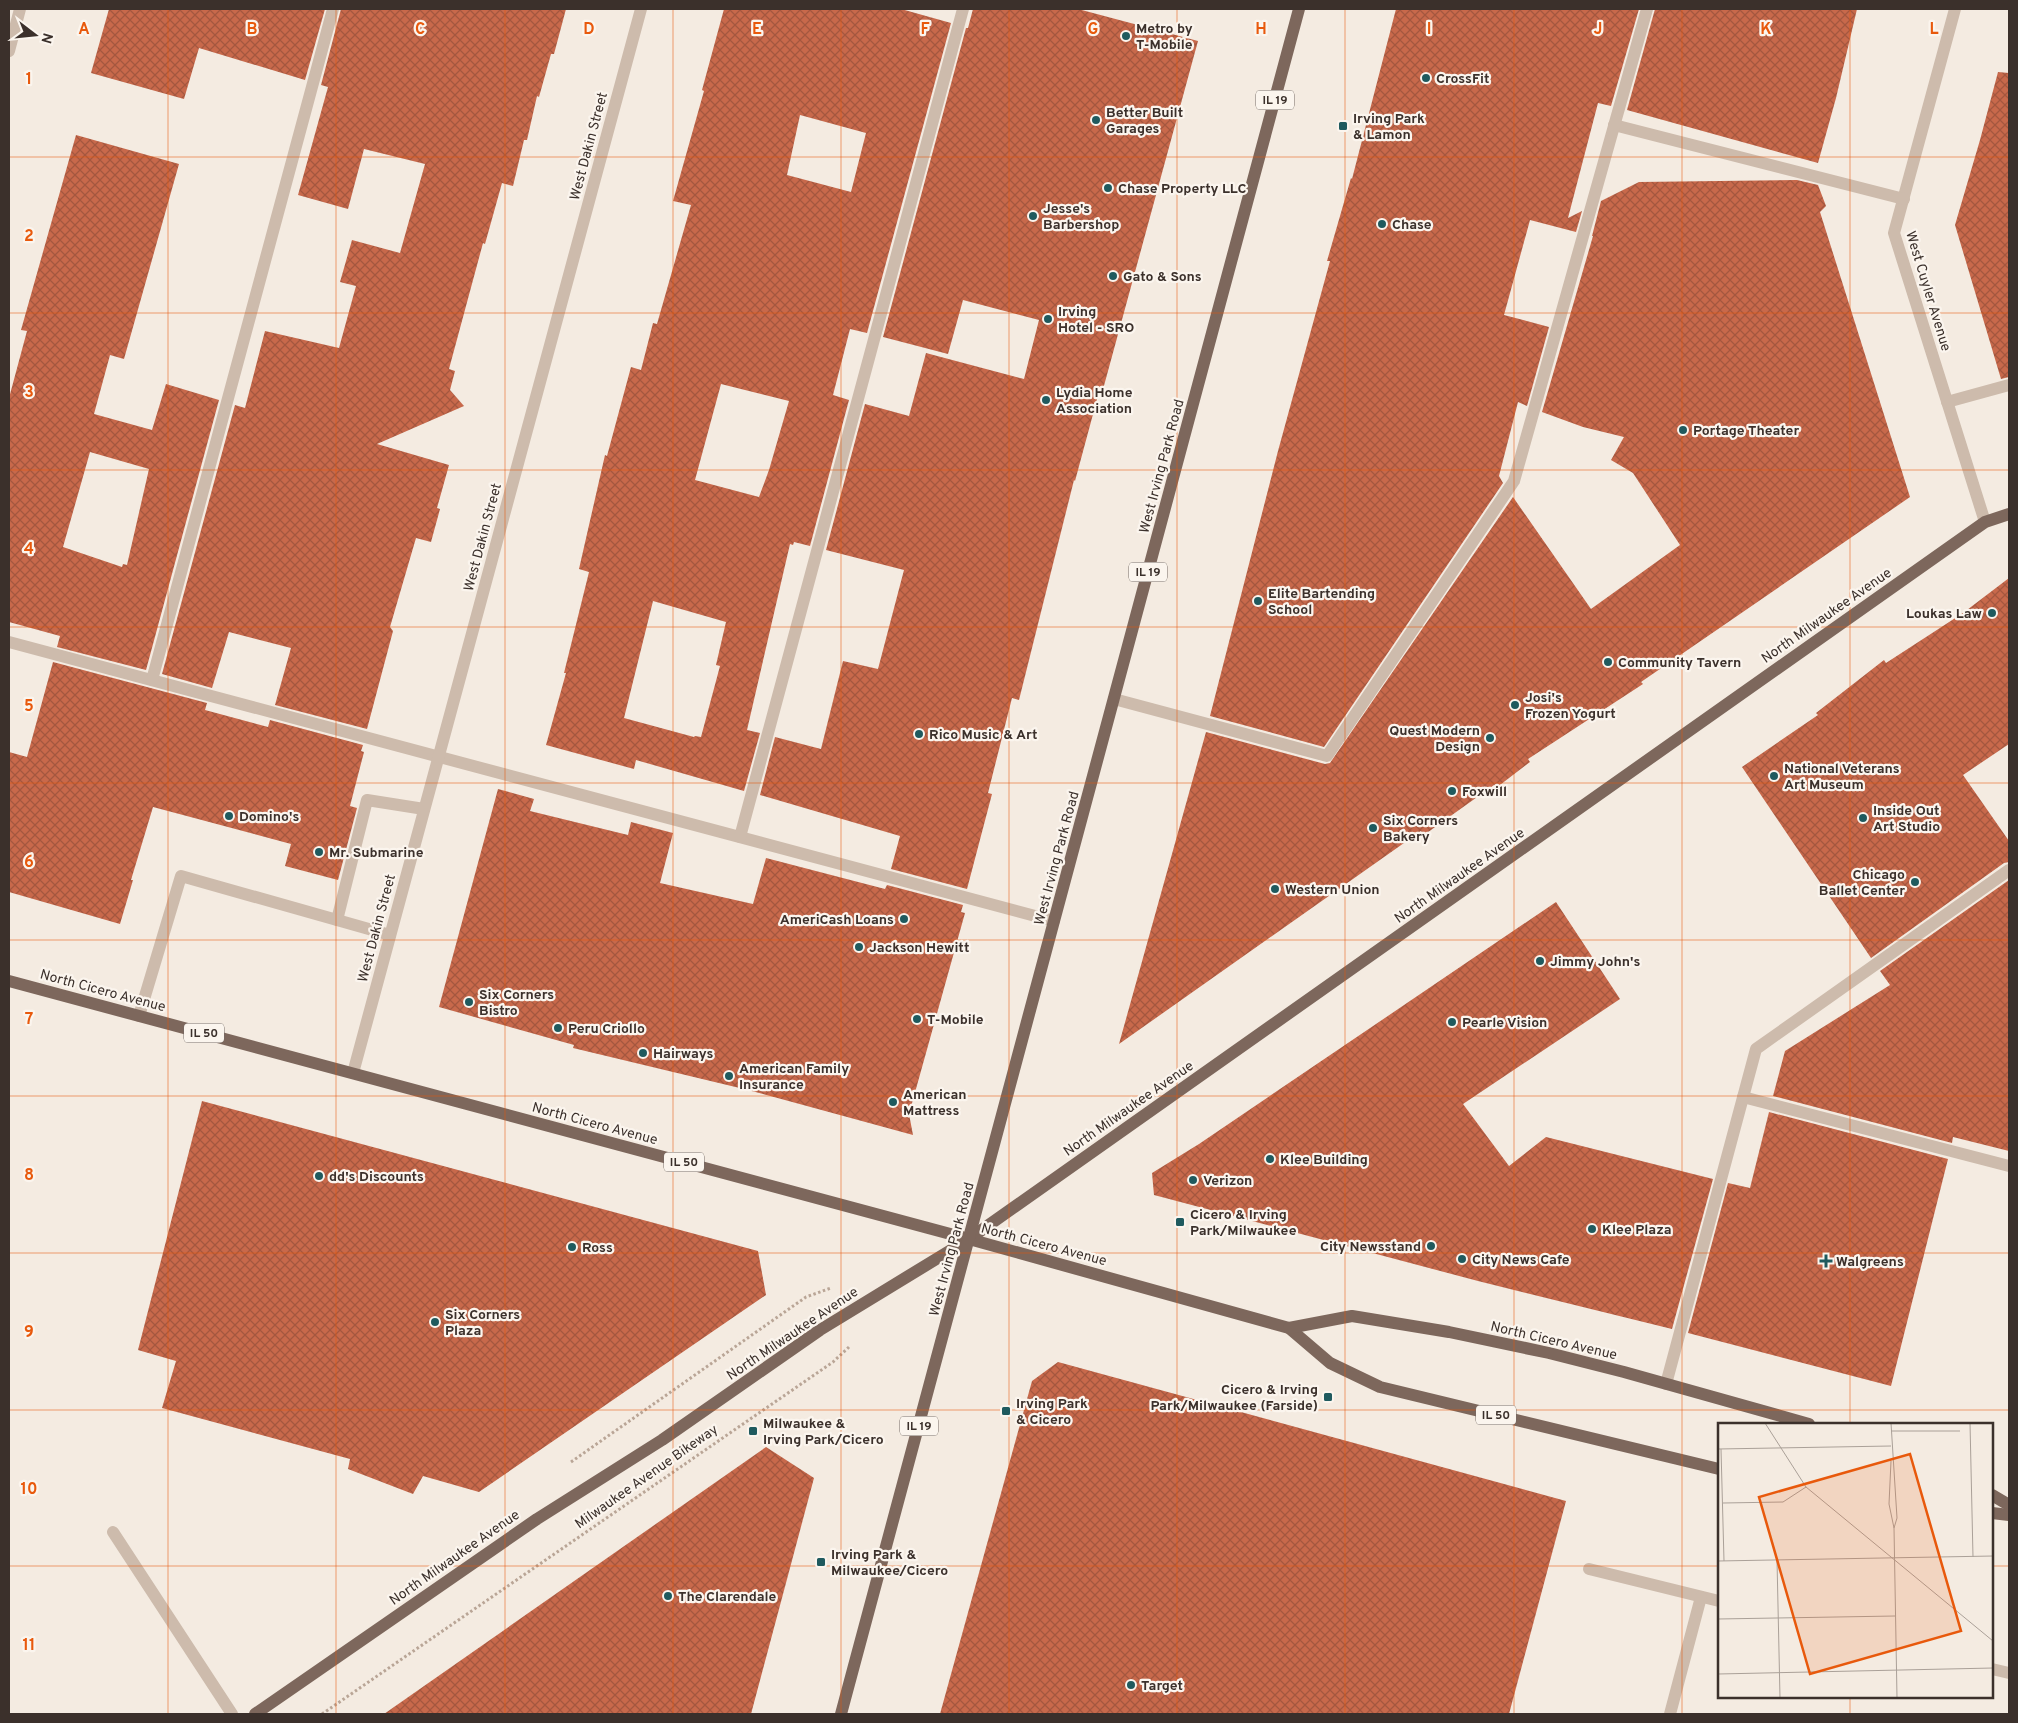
<svg xmlns="http://www.w3.org/2000/svg" width="2018" height="1723" font-family="Overpass,sans-serif">
  <style>
    .building { fill: url(#building-cross-hatch); fill-rule: evenodd }
    .lines { fill: none; stroke-linecap: round; stroke-linejoin: round }
    .path { stroke: #b9a596; stroke-width: 3; stroke-dasharray: 2.5 2.5; stroke-linecap: butt }
    .minor { stroke: #cdbbac; stroke-width: 12 }
    .major { stroke: #7d675c; stroke-width: 12 }
    .grid { fill: none; stroke: #e8590c; stroke-width: 1; stroke-opacity: 0.55 }
    .poi-dot { fill: #1f5a5e; stroke: #fbf5ee; stroke-width: 2 }
    .labels { text-anchor: middle; stroke-width: 4.5; stroke-linejoin: round; paint-order: stroke }
    .shield { fill: #fbf5ee; stroke: #756b66; stroke-width: 1 }
    .shield-label { font-size: 12px; font-weight: bold; fill: #3b302b }
    .poi-label { font-size: 14px; font-weight: bold; fill: #3b302b; stroke: #fbf5ee; text-anchor: start }
    .street-label { font-size: 14px; fill: #3b302b; stroke: #fbf5ee }
    .inset-road { fill: none; stroke: #aaa098; stroke-width: 1 }
    .view { fill: #e8590c; fill-opacity: 0.15; stroke: #e8590c; stroke-width: 2.5 }
    .inset-edge { fill: none; stroke: #3b302b; stroke-width: 2.5 }
    .grid-label { font-size: 16px; text-anchor: middle; font-weight: bold; fill: #e8590c; stroke: #fbf5ee; stroke-width: 4.5; stroke-linejoin: round; paint-order: stroke }
  </style>
  <defs>
    <pattern id="building-cross-hatch" width="8" height="8" patternUnits="userSpaceOnUse" patternTransform="scale(1.25)"><rect width="8" height="8" fill="#c8694b"/><path d="M0 0l8 8M0 8l8-8" fill="none" stroke="#a4573f"/></pattern>
  </defs>
  <rect width="100%" height="100%" fill="#f4ebe1"/>
  <g class="building">
    <polygon points="109,9 325,9 305,80 199,48 184,99 91,73"/>
    <polygon points="341,9 566,9 554,54 551,54 539,97 537,96 527,140 524,140 513,186 502,183 485,244 483,243 449,369 455,371 450,390 464,406 377,444 449,465 437,508 440,509 431,542 416,538 390,627 393,631 367,729 275,705 291,648 229,632 212,688 162,674 235,405 245,408 265,331 339,348 356,286 340,282 352,240 400,253 425,164 364,149 348,209 298,195 328,87 321,85"/>
    <path d="M 724,9 L 901,9 L 951,23 L 867,333 L 850,329 L 833,395 L 849,400 L 810,546 L 794,542 L 793,545 L 790,544 L 747,730 L 760,733 L 744,791 L 636,760 L 634,769 L 546,745 L 566,673 L 564,673 L 589,572 L 579,569 L 605,455 L 607,456 L 631,367 L 641,370 L 653,323 L 657,324 L 691,205 L 673,201 L 704,91 L 702,90 ZM 800,115 L 866,133 L 851,192 L 787,175 ZM 721,384 L 789,401 L 769,470 L 759,497 L 695,480 ZM 653,601 L 726,622 L 716,665 L 720,666 L 701,737 L 695,736 L 694,737 L 624,718 Z"/>
    <polygon points="973,9 1078,9 1198,41 1102,393 1099,392 1075,481 1074,480 1019,700 1012,698 988,793 992,794 967,889 891,869 900,836 760,795 775,737 821,749 843,661 878,669 904,570 826,550 865,404 909,416 926,353 1024,379 1039,320 963,300 948,354 883,337 966,28 968,28"/>
    <polygon points="1396,9 1639,9 1611,106 1598,103 1568,218 1582,211 1576,232 1530,220 1504,315 1549,327 1527,406 1518,402 1499,476 1503,483 1324,747 1210,716 1278,451 1330,261 1327,261 1351,178 1352,179"/>
    <polygon points="1655,9 1857,9 1836,98 1818,163 1627,110"/>
    <polygon points="1998,72 2009,73 2009,377 2001,379 1955,225 1980,140"/>
    <path d="M 76,135 L 179,164 L 124,359 L 110,355 L 94,414 L 152,430 L 166,384 L 219,400 L 146,670 L 57,647 L 60,636 L 9,622 L 9,398 L 27,331 L 21,330 ZM 90,452 L 149,469 L 127,565 L 123,564 L 122,567 L 63,547 Z"/>
    <polygon points="1797,180 1818,185 1826,206 1820,212 1910,497 1641,682 1643,684 1528,759 1530,762 1496,788 1494,785 1424,835 1421,831 1119,1044 1206,732 1325,764 1330,763 1513,497 1591,609 1680,545 1633,473 1611,460 1624,437 1583,427 1542,412 1593,236 1592,236 1601,201 1639,182"/>
    <polygon points="2009,578 2009,744 1963,775 2009,841 2009,862 2004,863 1871,958 1742,767 1818,715 1816,713 1884,660 1886,663 1963,613"/>
    <polygon points="53,662 207,703 205,710 268,727 270,720 363,745 361,751 364,752 350,806 357,808 338,880 285,866 291,844 153,807 131,880 133,880 120,924 9,892 9,752 27,757"/>
    <polygon points="498,789 534,799 530,811 628,835 631,822 673,833 660,883 753,904 766,858 885,889 887,885 963,905 961,912 965,913 909,1114 913,1135 748,1090 573,1048 574,1045 439,1007"/>
    <polygon points="2009,880 2009,1151 1953,1137 1952,1143 1773,1096 1785,1051 1890,985 1880,971"/>
    <polygon points="1556,902 1620,999 1463,1104 1509,1166 1546,1137 1713,1179 1672,1329 1478,1281 1154,1195 1152,1173 1199,1144"/>
    <polygon points="202,1101 758,1251 766,1295 479,1492 423,1476 413,1494 348,1469 350,1459 162,1408 176,1361 138,1350"/>
    <polygon points="1769,1112 1948,1159 1891,1386 1688,1333 1728,1183 1750,1188"/>
    <polygon points="1058,1362 1566,1501 1509,1714 940,1714 1032,1381"/>
    <polygon points="766,1447 814,1478 751,1714 384,1714"/>
  </g>
  <g class="lines">
    <g class="path">
      <polyline points="571,1462 806,1297 831,1288"/>
      <polyline points="322,1714 833,1362 849,1347"/>
    </g>
    <g class="minor">
      <polyline points="1955,9 1894,233 1985,522"/>
      <polyline points="9,51 20,9"/>
      <polyline points="1614,125 1904,199"/>
      <polyline points="1947,402 2009,385"/>
      <polyline points="9,642 1054,921"/>
      <polyline points="152,680 333,9"/>
      <polyline points="1114,699 1327,756 1514,481 1647,9"/>
      <polyline points="740,837 963,9"/>
      <polyline points="337,920 367,800 424,809"/>
      <polyline points="139,1016 181,876 390,935"/>
      <polyline points="353,1073 641,9"/>
      <polyline points="1743,1097 2009,1166"/>
      <polyline points="1666,1384 1756,1049 2009,870"/>
      <polyline points="113,1532 232,1714"/>
      <polyline points="1589,1569 1719,1601"/>
      <polyline points="1992,1669 2009,1673"/>
      <polyline points="1670,1714 1701,1597"/>
    </g>
    <g class="major">
      <polyline points="9,981 969,1239 1289,1328 1330,1363 1380,1387 1719,1469"/>
      <polyline points="1289,1328 1352,1316 1449,1332 1549,1353 1624,1372 1809,1424"/>
      <polyline points="1992,1495 2009,1505"/>
      <polyline points="1992,1513 2009,1515"/>
      <polyline points="255,1714 537,1519 662,1440 820,1330 969,1239 1985,522 2009,514"/>
      <polyline points="841,1714 1299,9"/>
    </g>
  </g>
  <path class="grid" d="M 168,9 L 168,1714M 336,9 L 336,1714M 505,9 L 505,1714M 673,9 L 673,1714M 841,9 L 841,1714M 1009,9 L 1009,1714M 1177,9 L 1177,1714M 1345,9 L 1345,1714M 1514,9 L 1514,1714M 1682,9 L 1682,1714M 1850,9 L 1850,1424M 9,157 L 2009,157M 9,313 L 2009,313M 9,470 L 2009,470M 9,627 L 2009,627M 9,783 L 2009,783M 9,940 L 2009,940M 9,1096 L 2009,1096M 9,1253 L 2009,1253M 9,1410 L 2009,1410M 9,1566 L 1719,1566M 1992,1566 L 2009,1566M 1850,1697 L 1850,1714"/>
  <g class="poi-dot">
    <circle cx="1126" cy="36" r="5"/>
    <circle cx="1426" cy="78" r="5"/>
    <circle cx="1096" cy="120" r="5"/>
    <rect x="1338" y="121" width="10" height="10" rx="2.5"/>
    <circle cx="1108" cy="188" r="5"/>
    <circle cx="1033" cy="216" r="5"/>
    <circle cx="1382" cy="224" r="5"/>
    <circle cx="1113" cy="276" r="5"/>
    <circle cx="1048" cy="319" r="5"/>
    <circle cx="1046" cy="400" r="5"/>
    <circle cx="1683" cy="430" r="5"/>
    <circle cx="1258" cy="601" r="5"/>
    <circle cx="1992" cy="613" r="5"/>
    <circle cx="1608" cy="662" r="5"/>
    <circle cx="1515" cy="705" r="5"/>
    <circle cx="919" cy="734" r="5"/>
    <circle cx="1490" cy="738" r="5"/>
    <circle cx="1774" cy="776" r="5"/>
    <circle cx="1452" cy="791" r="5"/>
    <circle cx="229" cy="816" r="5"/>
    <circle cx="1863" cy="818" r="5"/>
    <circle cx="1373" cy="828" r="5"/>
    <circle cx="319" cy="852" r="5"/>
    <circle cx="1915" cy="882" r="5"/>
    <circle cx="1275" cy="889" r="5"/>
    <circle cx="904" cy="919" r="5"/>
    <circle cx="859" cy="947" r="5"/>
    <circle cx="1540" cy="961" r="5"/>
    <circle cx="469" cy="1002" r="5"/>
    <circle cx="917" cy="1019" r="5"/>
    <circle cx="1452" cy="1022" r="5"/>
    <circle cx="558" cy="1028" r="5"/>
    <circle cx="643" cy="1053" r="5"/>
    <circle cx="729" cy="1076" r="5"/>
    <circle cx="893" cy="1102" r="5"/>
    <circle cx="1270" cy="1159" r="5"/>
    <circle cx="319" cy="1176" r="5"/>
    <circle cx="1193" cy="1180" r="5"/>
    <rect x="1175" y="1217" width="10" height="10" rx="2.5"/>
    <circle cx="1592" cy="1229" r="5"/>
    <circle cx="1431" cy="1246" r="5"/>
    <circle cx="572" cy="1247" r="5"/>
    <circle cx="1462" cy="1259" r="5"/>
    <path d="M1823.5 1253.5h5v5h5v5h-5v5h-5v-5h-5v-5h5z"/>
    <circle cx="435" cy="1322" r="5"/>
    <rect x="1323" y="1392" width="10" height="10" rx="2.5"/>
    <rect x="1001" y="1406" width="10" height="10" rx="2.5"/>
    <rect x="748" y="1426" width="10" height="10" rx="2.5"/>
    <rect x="816" y="1557" width="10" height="10" rx="2.5"/>
    <circle cx="668" cy="1596" r="5"/>
    <circle cx="1131" cy="1685" r="5"/>
  </g>
  <g class="labels">
    <g class="shield">
      <rect x="1256" y="90.5" width="38" height="19" rx="4"/>
      <rect x="1129" y="562.5" width="38" height="19" rx="4"/>
      <rect x="184" y="1023.5" width="40" height="19" rx="4"/>
      <rect x="664" y="1152.5" width="40" height="19" rx="4"/>
      <rect x="1476" y="1405.5" width="40" height="19" rx="4"/>
      <rect x="900" y="1416.5" width="38" height="19" rx="4"/>
    </g>
    <g class="shield-label">
      <text x="1275" y="104">IL 19</text>
      <text x="1148" y="576">IL 19</text>
      <text x="204" y="1037">IL 50</text>
      <text x="684" y="1166">IL 50</text>
      <text x="1496" y="1419">IL 50</text>
      <text x="919" y="1430">IL 19</text>
    </g>
    <g class="poi-label">
      <text x="1136" y="33">Metro by<tspan x="1136" dy="16">T-Mobile</tspan></text>
      <text x="1436" y="83">CrossFit</text>
      <text x="1106" y="117">Better Built<tspan x="1106" dy="16">Garages</tspan></text>
      <text x="1353" y="123">Irving Park<tspan x="1353" dy="16">&amp; Lamon</tspan></text>
      <text x="1118" y="193">Chase Property LLC</text>
      <text x="1043" y="213">Jesse's<tspan x="1043" dy="16">Barbershop</tspan></text>
      <text x="1392" y="229">Chase</text>
      <text x="1123" y="281">Gato &amp; Sons</text>
      <text x="1058" y="316">Irving<tspan x="1058" dy="16">Hotel - SRO</tspan></text>
      <text x="1056" y="397">Lydia Home<tspan x="1056" dy="16">Association</tspan></text>
      <text x="1693" y="435">Portage Theater</text>
      <text x="1268" y="598">Elite Bartending<tspan x="1268" dy="16">School</tspan></text>
      <text x="1982" y="618" text-anchor="end">Loukas Law</text>
      <text x="1618" y="667">Community Tavern</text>
      <text x="1525" y="702">Josi's<tspan x="1525" dy="16">Frozen Yogurt</tspan></text>
      <text x="1480" y="735" text-anchor="end">Quest Modern<tspan x="1480" dy="16">Design</tspan></text>
      <text x="929" y="739">Rico Music &amp; Art</text>
      <text x="1784" y="773">National Veterans<tspan x="1784" dy="16">Art Museum</tspan></text>
      <text x="1462" y="796">Foxwill</text>
      <text x="1873" y="815">Inside Out<tspan x="1873" dy="16">Art Studio</tspan></text>
      <text x="239" y="821">Domino's</text>
      <text x="1383" y="825">Six Corners<tspan x="1383" dy="16">Bakery</tspan></text>
      <text x="329" y="857">Mr. Submarine</text>
      <text x="1905" y="879" text-anchor="end">Chicago<tspan x="1905" dy="16">Ballet Center</tspan></text>
      <text x="1285" y="894">Western Union</text>
      <text x="894" y="924" text-anchor="end">AmeriCash Loans</text>
      <text x="869" y="952">Jackson Hewitt</text>
      <text x="1550" y="966">Jimmy John's</text>
      <text x="479" y="999">Six Corners<tspan x="479" dy="16">Bistro</tspan></text>
      <text x="927" y="1024">T-Mobile</text>
      <text x="1462" y="1027">Pearle Vision</text>
      <text x="568" y="1033">Peru Criollo</text>
      <text x="653" y="1058">Hairways</text>
      <text x="739" y="1073">American Family<tspan x="739" dy="16">Insurance</tspan></text>
      <text x="903" y="1099">American<tspan x="903" dy="16">Mattress</tspan></text>
      <text x="1280" y="1164">Klee Building</text>
      <text x="329" y="1181">dd's Discounts</text>
      <text x="1203" y="1185">Verizon</text>
      <text x="1190" y="1219">Cicero &amp; Irving<tspan x="1190" dy="16">Park/Milwaukee</tspan></text>
      <text x="1602" y="1234">Klee Plaza</text>
      <text x="1421" y="1251" text-anchor="end">City Newsstand</text>
      <text x="582" y="1252">Ross</text>
      <text x="1472" y="1264">City News Cafe</text>
      <text x="1836" y="1266">Walgreens</text>
      <text x="445" y="1319">Six Corners<tspan x="445" dy="16">Plaza</tspan></text>
      <text x="1318" y="1394" text-anchor="end">Cicero &amp; Irving<tspan x="1318" dy="16">Park/Milwaukee (Farside)</tspan></text>
      <text x="1016" y="1408">Irving Park<tspan x="1016" dy="16">&amp; Cicero</tspan></text>
      <text x="763" y="1428">Milwaukee &amp;<tspan x="763" dy="16">Irving Park/Cicero</tspan></text>
      <text x="831" y="1559">Irving Park &amp;<tspan x="831" dy="16">Milwaukee/Cicero</tspan></text>
      <text x="678" y="1601">The Clarendale</text>
      <text x="1141" y="1690">Target</text>
    </g>
    <g class="street-label">
      <text transform="translate(588 146) rotate(-75)" y="5">West Dakin Street</text>
      <text transform="translate(1929 291) rotate(73)" y="5">West Cuyler Avenue</text>
      <text transform="translate(1161 466) rotate(-75)" y="5">West Irving Park Road</text>
      <text transform="translate(482 537) rotate(-75)" y="5">West Dakin Street</text>
      <text transform="translate(1826 615) rotate(-35)" y="5">North Milwaukee Avenue</text>
      <text transform="translate(1056 858) rotate(-75)" y="5">West Irving Park Road</text>
      <text transform="translate(1459 875) rotate(-35)" y="5">North Milwaukee Avenue</text>
      <text transform="translate(376 928) rotate(-75)" y="5">West Dakin Street</text>
      <text transform="translate(103 990) rotate(15)" y="5">North Cicero Avenue</text>
      <text transform="translate(1128 1108) rotate(-35)" y="5">North Milwaukee Avenue</text>
      <text transform="translate(595 1123) rotate(15)" y="5">North Cicero Avenue</text>
      <text transform="translate(1044 1244) rotate(15)" y="5">North Cicero Avenue</text>
      <text transform="translate(951 1249) rotate(-75)" y="5">West Irving Park Road</text>
      <text transform="translate(792 1333) rotate(-34)" y="5">North Milwaukee Avenue</text>
      <text transform="translate(1554 1340) rotate(13)" y="5">North Cicero Avenue</text>
      <text transform="translate(646 1476) rotate(-35)" y="5">Milwaukee Avenue Bikeway</text>
      <text transform="translate(454 1557) rotate(-35)" y="5">North Milwaukee Avenue</text>
    </g>
  </g>
  <g transform="translate(1718 1423)">
    <rect width="275" height="275" fill="#f4ebe1"/>
    <path class="inset-road" d="M 47,0 L 88,64 L 275,218M 173,0 L 179,95 L 176,105 L 179,275M 252,0 L 255,134M 173,8 L 242,8M 0,26 L 173,23M 3,26 L 6,138M 173,38 L 171,81 L 176,105M 5,80 L 65,79 L 88,64M 59,137 L 62,275M 0,138 L 275,133M 0,196 L 177,193M 0,251 L 275,245"/>
    <path class="view" d="M 192,31 L 243,208 L 92,251 L 41,74 Z"/>
    <rect width="275" height="275" class="inset-edge"/>
  </g>
  <g class="grid-label">
    <text x="84" y="34">A</text>
    <text x="252" y="34">B</text>
    <text x="420" y="34">C</text>
    <text x="589" y="34">D</text>
    <text x="757" y="34">E</text>
    <text x="925" y="34">F</text>
    <text x="1093" y="34">G</text>
    <text x="1261" y="34">H</text>
    <text x="1429" y="34">I</text>
    <text x="1598" y="34">J</text>
    <text x="1766" y="34">K</text>
    <text x="1934" y="34">L</text>
    <text x="29" y="84">1</text>
    <text x="29" y="241">2</text>
    <text x="29" y="397">3</text>
    <text x="29" y="554">4</text>
    <text x="29" y="711">5</text>
    <text x="29" y="867">6</text>
    <text x="29" y="1024">7</text>
    <text x="29" y="1180">8</text>
    <text x="29" y="1337">9</text>
    <text x="29" y="1494">10</text>
    <text x="29" y="1650">11</text>
  </g>
  <rect width="2018" height="1723" fill="none" stroke="#3b302b" stroke-width="20"/>
  <g transform="translate(35 35) rotate(106)" stroke="#fbf5ee" stroke-width="4" paint-order="stroke">
  <path d="M0-4L9 19L0 12L-9 19Z" fill="#3b302b"/>
  <text y="-8" font-size="14" font-weight="bold" text-anchor="middle" fill="#3b302b">N</text>
  </g>
</svg>
